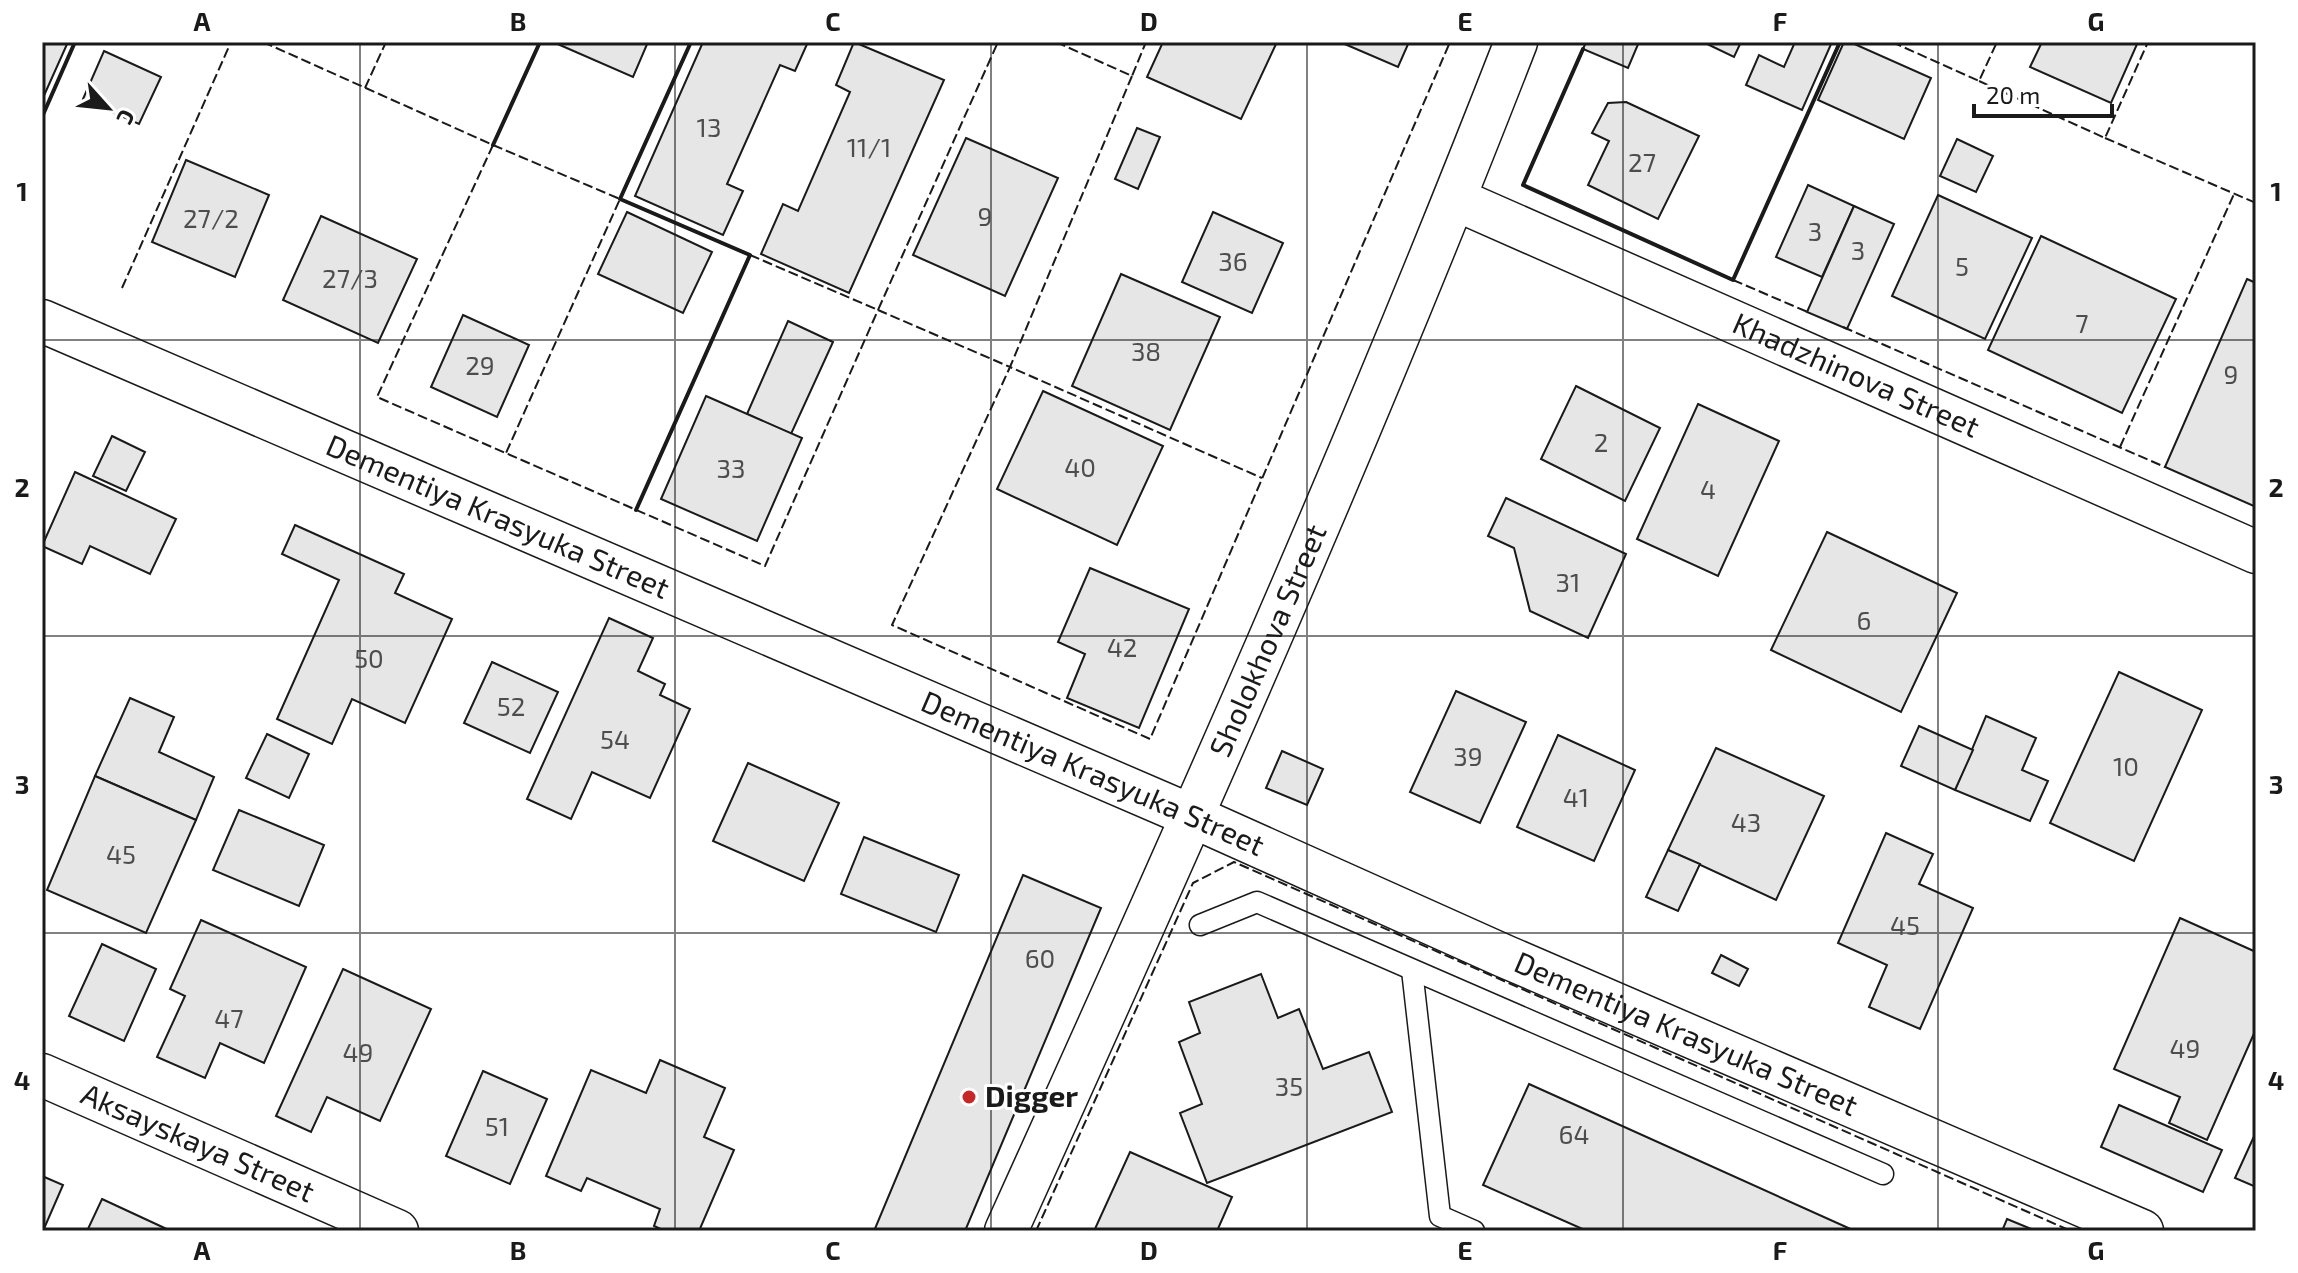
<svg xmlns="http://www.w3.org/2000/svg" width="2298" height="1273" font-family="'Exo 2',sans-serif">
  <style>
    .building { fill: #e6e6e6; stroke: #1a1a1a; stroke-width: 2 }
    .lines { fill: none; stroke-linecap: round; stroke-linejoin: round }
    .lane-casing { stroke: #1a1a1a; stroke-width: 23 }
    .street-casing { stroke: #1a1a1a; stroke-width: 45 }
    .lane { stroke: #fff; stroke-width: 20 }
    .street { stroke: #fff; stroke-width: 42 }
    .fence { stroke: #1a1a1a; stroke-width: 2; stroke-dasharray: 10 4; stroke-linecap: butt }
    .wall { stroke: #1a1a1a; stroke-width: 4 }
    .grid { fill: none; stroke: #1a1a1a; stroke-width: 2; stroke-opacity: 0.55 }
    .poi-dot { fill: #c62828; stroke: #fff; stroke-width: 3 }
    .labels { text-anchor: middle; stroke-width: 6; stroke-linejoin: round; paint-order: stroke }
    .number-label { font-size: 26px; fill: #4d4d4d }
    .street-label { font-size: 30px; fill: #1a1a1a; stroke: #fff }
    .poi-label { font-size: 30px; font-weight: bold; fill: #1a1a1a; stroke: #fff; text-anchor: start }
    .neatline { fill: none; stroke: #1a1a1a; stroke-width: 3 }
    .grid-label { font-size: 26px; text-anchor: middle; font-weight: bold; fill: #1a1a1a }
  </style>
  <rect width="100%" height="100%" fill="#fff"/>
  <g class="building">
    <polygon points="42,42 68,42 42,100"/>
    <polygon points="553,42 648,42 633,77"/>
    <polygon points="703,42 808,42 795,71 780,65 727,184 743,191 723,235 635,196"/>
    <polygon points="854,42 944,80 849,293 761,254 783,204 798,211 850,92 836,85"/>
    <polygon points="1163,42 1277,42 1241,119 1147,77"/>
    <polygon points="1340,42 1409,42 1398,67"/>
    <polygon points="1586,42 1639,42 1628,68 1583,49"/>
    <polygon points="1703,42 1741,42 1734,57"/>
    <polygon points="1795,42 1832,42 1802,110 1746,85 1759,55 1784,67"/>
    <polygon points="1844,42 1850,42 1931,78 1904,139 1818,100"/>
    <polygon points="2042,42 2138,42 2111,103 2030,67"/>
    <polygon points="104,51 161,77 139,124 83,99"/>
    <polygon points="1626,102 1699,136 1658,219 1588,185 1609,141 1592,133 1608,103"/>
    <polygon points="1137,128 1160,137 1138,189 1115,179"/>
    <polygon points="966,138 1058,178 1005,296 913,255"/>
    <polygon points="1957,139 1993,156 1976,192 1940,176"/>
    <polygon points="186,160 269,195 235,277 152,242"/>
    <polygon points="1808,185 1854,206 1822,277 1776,257"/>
    <polygon points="1938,195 2032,238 1985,339 1892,296"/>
    <polygon points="1854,206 1894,224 1847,329 1807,312"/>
    <polygon points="627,212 712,252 683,313 598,274"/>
    <polygon points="1213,212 1283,243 1252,313 1182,282"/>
    <polygon points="321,216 417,259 378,343 283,300"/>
    <polygon points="2041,236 2176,299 2122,413 1988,350"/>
    <polygon points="1121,274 1220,317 1170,430 1072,386"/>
    <polygon points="2247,279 2256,283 2256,507 2165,467"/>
    <polygon points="463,315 529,345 497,417 431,387"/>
    <polygon points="788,321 833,342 791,434 747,414"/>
    <polygon points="1576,386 1660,428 1625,501 1541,459"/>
    <polygon points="1043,391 1163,446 1117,545 997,489"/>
    <polygon points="706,396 802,438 757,541 661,499"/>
    <polygon points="1698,404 1779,441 1718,576 1637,539"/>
    <polygon points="112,436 145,452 126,491 93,476"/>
    <polygon points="75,472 176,519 150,574 90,546 82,564 42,546"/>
    <polygon points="1506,498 1626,554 1588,638 1530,611 1514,548 1488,536"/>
    <polygon points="295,525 404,574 395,593 452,619 405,723 352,699 332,744 277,719 339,580 282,554"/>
    <polygon points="1827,532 1957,593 1901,712 1771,650"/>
    <polygon points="1090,568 1189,609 1139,728 1067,698 1085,654 1058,642"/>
    <polygon points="609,618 653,638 638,671 665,684 660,695 690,709 650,798 592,772 571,819 527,799"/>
    <polygon points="492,662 558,692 530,753 464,723"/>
    <polygon points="2119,672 2202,710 2134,861 2050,823"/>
    <polygon points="1456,691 1526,722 1480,823 1410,792"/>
    <polygon points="130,698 174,717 159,752 214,777 196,820 95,776"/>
    <polygon points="1986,716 2036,738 2022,770 2048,781 2030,821 1955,790"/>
    <polygon points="1919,726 1973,750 1955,790 1901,766"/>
    <polygon points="267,734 309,754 289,798 246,778"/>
    <polygon points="1558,735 1635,770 1594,861 1517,827"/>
    <polygon points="1716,748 1824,796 1776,900 1668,850"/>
    <polygon points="1282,751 1323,769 1307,805 1266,788"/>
    <polygon points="748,763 839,803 804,881 713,841"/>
    <polygon points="95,776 196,820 146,933 47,890"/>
    <polygon points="239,810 324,845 299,906 213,870"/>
    <polygon points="1886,833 1933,854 1919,884 1973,908 1920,1029 1869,1007 1887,965 1838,943"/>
    <polygon points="864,837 959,875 936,932 841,894"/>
    <polygon points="1668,850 1700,864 1678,911 1646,897"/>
    <polygon points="1023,875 1101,908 965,1231 874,1231"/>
    <polygon points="2180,918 2256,952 2256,1029 2207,1140 2169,1123 2180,1097 2114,1069"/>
    <polygon points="201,920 306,967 264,1063 220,1043 205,1078 157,1057 185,996 170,989"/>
    <polygon points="102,944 156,969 124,1041 69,1016"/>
    <polygon points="1721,955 1748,969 1739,986 1712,973"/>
    <polygon points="343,969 431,1009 380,1121 327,1097 311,1132 276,1116"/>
    <polygon points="1261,974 1278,1018 1299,1009 1323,1069 1369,1052 1392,1112 1207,1183 1180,1113 1202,1104 1179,1042 1200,1033 1189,1002"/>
    <polygon points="660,1060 725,1088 704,1137 734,1150 699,1231 665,1231 654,1226 660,1209 587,1178 581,1191 546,1176 591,1070 646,1093"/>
    <polygon points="483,1071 547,1099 510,1184 446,1156"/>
    <polygon points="1529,1084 1855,1231 1587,1231 1483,1185"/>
    <polygon points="2119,1105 2222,1150 2203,1192 2101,1147"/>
    <polygon points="2256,1132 2256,1187 2235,1178"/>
    <polygon points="1130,1152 1232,1197 1217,1231 1094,1231"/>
    <polygon points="42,1176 63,1185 43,1231 42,1231"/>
    <polygon points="102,1199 171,1231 87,1231"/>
    <polygon points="2007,1219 2036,1231 2002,1231"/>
  </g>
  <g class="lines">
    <defs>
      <g id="lane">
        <polyline points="1200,925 1257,902 1883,1174"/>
        <polyline points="1412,970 1440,1216 1474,1231"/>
      </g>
      <g id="street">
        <path id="s1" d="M 1455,199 L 2256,552"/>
        <path id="s2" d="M 42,321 L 1194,817 L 1504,956 L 2142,1231"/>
        <path id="s3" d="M 42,1075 L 397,1231"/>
        <path id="s4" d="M 1006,1231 C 1184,838 1360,444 1516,42"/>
      </g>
    </defs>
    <use href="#lane" class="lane-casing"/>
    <use href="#street" class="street-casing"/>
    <use href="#lane" class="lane"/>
    <use href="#street" class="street"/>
    <g class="fence">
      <polyline points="263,42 493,145 377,397 765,566 878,310 1010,367 892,625 1150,739 1450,42"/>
      <polyline points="1056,42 1132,76 1146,42"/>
      <polyline points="1892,42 1979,81 1997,42"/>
      <polyline points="1132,76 1010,367 1262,478"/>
      <polyline points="1979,81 2105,138 2148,42"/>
      <polyline points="365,88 386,42"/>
      <polyline points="2105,138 2256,203"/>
      <polyline points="493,145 620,199 506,453"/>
      <polyline points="750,255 878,310 998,42"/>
      <polyline points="1733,280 1810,313"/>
      <polyline points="122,288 231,42"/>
      <polyline points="1843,327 2165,467"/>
      <polyline points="2120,447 2234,194"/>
      <polyline points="1036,1231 1193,883 1234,862 2071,1231"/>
    </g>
    <g class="wall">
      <polyline points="1583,49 1523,185 1733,280 1840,42"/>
      <polyline points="42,117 75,42"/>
      <polyline points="493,145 540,42"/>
      <polyline points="636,510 750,255 620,199 691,42"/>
    </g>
  </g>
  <path class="grid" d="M 360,42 L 360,1231M 675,42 L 675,1231M 991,42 L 991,1231M 1307,42 L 1307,1231M 1623,42 L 1623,1231M 1938,42 L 1938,1231M 42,340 L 2256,340M 42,636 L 2256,636M 42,933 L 2256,933"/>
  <circle class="poi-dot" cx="969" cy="1097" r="8"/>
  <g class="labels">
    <g class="number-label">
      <text x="709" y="137">13</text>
      <text x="869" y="157">11/1</text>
      <text x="1642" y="172">27</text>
      <text x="985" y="226">9</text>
      <text x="211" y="228">27/2</text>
      <text x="1815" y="241">3</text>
      <text x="1858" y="260">3</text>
      <text x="1233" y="271">36</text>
      <text x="1962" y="276">5</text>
      <text x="350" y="288">27/3</text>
      <text x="2082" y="333">7</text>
      <text x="1146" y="361">38</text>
      <text x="480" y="375">29</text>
      <text x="2231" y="384">9</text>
      <text x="1601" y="452">2</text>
      <text x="1080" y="477">40</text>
      <text x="731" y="478">33</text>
      <text x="1708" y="499">4</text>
      <text x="1568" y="592">31</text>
      <text x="1864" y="630">6</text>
      <text x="1122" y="657">42</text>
      <text x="369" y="668">50</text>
      <text x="511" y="716">52</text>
      <text x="615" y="749">54</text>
      <text x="1468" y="766">39</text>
      <text x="2126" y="776">10</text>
      <text x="1576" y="807">41</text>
      <text x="1746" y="832">43</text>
      <text x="121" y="864">45</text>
      <text x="1905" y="935">45</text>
      <text x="1040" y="968">60</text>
      <text x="229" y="1028">47</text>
      <text x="2185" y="1058">49</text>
      <text x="358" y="1062">49</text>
      <text x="1289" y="1096">35</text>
      <text x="497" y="1136">51</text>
      <text x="1574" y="1144">64</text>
    </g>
    <g class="street-label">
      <text dy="10" stroke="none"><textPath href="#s1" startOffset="438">Khadzhinova Street</textPath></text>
      <text dy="10" stroke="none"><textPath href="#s2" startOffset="496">Dementiya Krasyuka Street</textPath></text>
      <text dy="10" stroke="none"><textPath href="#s4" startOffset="646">Sholokhova Street</textPath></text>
      <text dy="10" stroke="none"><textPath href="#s2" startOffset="1144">Dementiya Krasyuka Street</textPath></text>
      <text dy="10" stroke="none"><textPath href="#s2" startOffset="1792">Dementiya Krasyuka Street</textPath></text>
      <text dy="10" stroke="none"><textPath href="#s3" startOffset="170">Aksayskaya Street</textPath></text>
    </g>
    <g class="poi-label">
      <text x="985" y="1107">Digger</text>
    </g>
  </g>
  <rect width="2298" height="1273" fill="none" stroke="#ffffff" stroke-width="88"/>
  <g transform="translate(108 108) rotate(117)" stroke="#ffffff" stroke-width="6" paint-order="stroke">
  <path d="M0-6L14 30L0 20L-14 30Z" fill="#1a1a1a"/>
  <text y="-12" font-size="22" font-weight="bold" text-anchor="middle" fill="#1a1a1a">С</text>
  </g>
  <path d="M1974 104v12h138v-12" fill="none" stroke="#1a1a1a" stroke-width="4"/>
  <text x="1986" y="104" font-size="24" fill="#1a1a1a" stroke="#ffffff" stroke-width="6" paint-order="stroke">20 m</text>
  <rect x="44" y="44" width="2210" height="1185" class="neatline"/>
  <g class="grid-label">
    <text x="202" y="31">A</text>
    <text x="518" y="31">B</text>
    <text x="833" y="31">C</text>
    <text x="1149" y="31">D</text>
    <text x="1465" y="31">E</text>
    <text x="1780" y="31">F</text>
    <text x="2096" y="31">G</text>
    <text x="22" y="201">1</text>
    <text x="2276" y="201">1</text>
    <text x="22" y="497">2</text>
    <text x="2276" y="497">2</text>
    <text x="22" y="794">3</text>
    <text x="2276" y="794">3</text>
    <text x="22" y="1090">4</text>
    <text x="2276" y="1090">4</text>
    <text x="202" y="1260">A</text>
    <text x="518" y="1260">B</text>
    <text x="833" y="1260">C</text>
    <text x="1149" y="1260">D</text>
    <text x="1465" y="1260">E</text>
    <text x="1780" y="1260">F</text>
    <text x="2096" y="1260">G</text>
  </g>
</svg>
